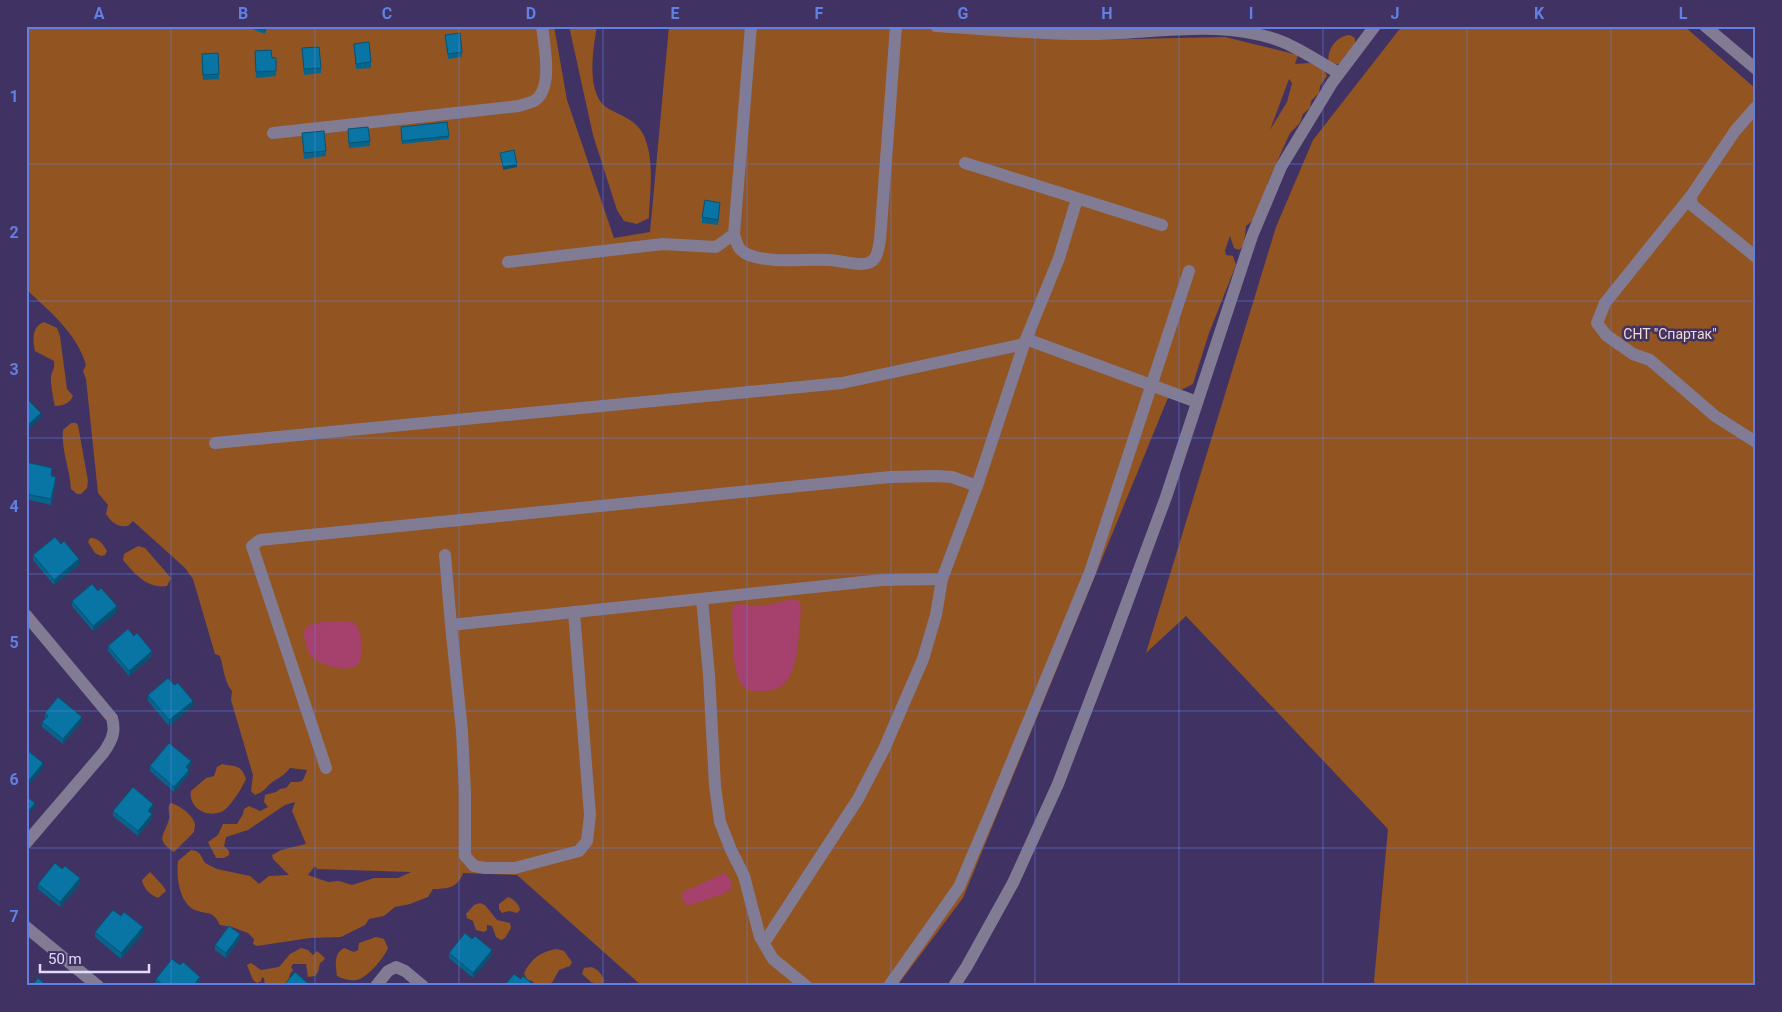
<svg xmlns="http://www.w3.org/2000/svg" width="1782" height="1012" font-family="Roboto,sans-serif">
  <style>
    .green { fill: #925421; fill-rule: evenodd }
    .water { fill: #a6406c }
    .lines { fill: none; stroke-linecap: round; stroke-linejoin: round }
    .minor { stroke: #817b94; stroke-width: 12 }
    .wall { fill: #07658d }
    .shaded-wall { fill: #065273 }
    .building { fill: #0875a4; stroke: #065273 }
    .grid { fill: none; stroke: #627fe4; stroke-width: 1; stroke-opacity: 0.55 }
    .labels { text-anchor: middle; stroke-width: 5; stroke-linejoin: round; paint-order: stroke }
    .park-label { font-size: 14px; fill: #f2daca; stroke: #413264 }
    .neatline { fill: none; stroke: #627fe4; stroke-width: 2 }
    .grid-label { font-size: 16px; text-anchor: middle; font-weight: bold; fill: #627fe4 }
  </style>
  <rect width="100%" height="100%" fill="#413264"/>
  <g class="green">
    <path d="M 26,26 L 554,26 L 567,100 L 614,238 L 650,232 L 669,26 L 935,26 L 1086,40 L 1225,37 L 1298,55 L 1295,64 L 1310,63 L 1324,69 L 1327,76 L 1320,86 L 1319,93 L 1311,101 L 1310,108 L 1303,114 L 1300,123 L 1290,133 L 1267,184 C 1268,200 1259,217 1246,226 L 1244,245 L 1239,250 L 1234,248 L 1230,236 L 1225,250 L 1226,255 L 1233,256 L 1236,265 L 1209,333 L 1193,384 L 1181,390 L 1172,388 L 963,898 L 897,986 L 642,986 L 517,875 L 463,873 C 458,888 447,889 433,889 L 428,897 L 410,904 L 395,907 L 384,916 L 369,919 L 365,925 L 341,937 L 310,938 L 257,946 L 253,944 L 254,939 L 248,933 L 232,927 L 220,925 C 213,910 208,915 195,910 C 179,903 176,876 178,861 L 191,850 L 196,851 L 200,854 L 205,863 L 217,869 L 250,876 L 259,884 L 269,876 L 289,875 L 273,859 L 272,855 L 281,850 L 306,844 L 292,811 L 295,802 L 285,805 L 248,830 L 226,837 L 224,846 L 229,851 L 229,855 L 224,858 L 216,858 L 208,842 L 218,835 L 223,824 L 237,824 L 243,814 L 244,809 L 249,806 L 260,811 L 268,807 L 264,802 L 265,795 L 276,792 L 280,789 L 286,788 L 291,782 C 304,782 302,783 307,770 L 290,768 C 283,777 279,777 271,783 C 265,789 263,792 255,795 L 251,791 L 253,775 L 231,700 L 232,691 C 224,681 224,669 220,656 L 215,654 L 193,579 L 185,568 L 133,521 L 128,526 C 117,527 112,523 106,514 L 108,505 L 98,493 L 86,379 L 83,371 L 86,365 C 77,333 49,311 26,289 ZM 1289,79 L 1292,83 L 1287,102 L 1270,130 ZM 315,866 L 317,869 L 411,872 L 398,878 L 374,878 L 352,885 L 339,881 L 328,882 L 308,875 Z"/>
    <path d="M 569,26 L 597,26 C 593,49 585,96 609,109 C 622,116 636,120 643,134 C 655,158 650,191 649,218 L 637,224 L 624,221 L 617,210 L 593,135 Z"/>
    <polygon points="1402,26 1684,26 1756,89 1756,986 1376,986 1374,981 1388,829 1186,616 1146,653 1276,227 1313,140"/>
    <path d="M 1350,35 L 1355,38 L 1355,44 L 1352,52 L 1345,55 L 1342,63 L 1334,65 L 1329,64 C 1326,50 1336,36 1350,35 Z"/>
    <path d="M 44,322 L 57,328 L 60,336 L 67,389 L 73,396 C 70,403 63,406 55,406 C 54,404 50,380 51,377 C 52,370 55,370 54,361 L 35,351 C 33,341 31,327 44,322 Z"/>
    <path d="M 71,423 L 76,423 L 78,425 L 88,481 L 87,488 L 81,494 L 77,494 L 71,489 C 70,469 61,450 63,430 Z"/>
    <path d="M 90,538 C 98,537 103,544 107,551 L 105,555 L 101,556 L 95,553 L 88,542 Z"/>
    <path d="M 138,546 L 145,548 L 171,578 L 167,586 C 147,589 135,574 123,560 L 124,554 Z"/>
    <path d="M 222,764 C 236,767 241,764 246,779 C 242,788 231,806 223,811 C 208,819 188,808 191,791 L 206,778 L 214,776 L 217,767 Z"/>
    <path d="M 170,803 C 178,804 193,815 195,824 C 195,827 194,830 194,832 L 174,852 C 154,839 165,835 169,819 C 170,813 167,809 170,803 Z"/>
    <path d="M 150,872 C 154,876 164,886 166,891 L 158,898 C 149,894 144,889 142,880 Z"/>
    <path d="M 508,897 C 514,899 519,904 520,910 L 517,913 L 509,911 L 502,913 L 499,909 L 499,904 Z"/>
    <polygon points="480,903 485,905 497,920 510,923 511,928 505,938 501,940 496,937 492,926 487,925 487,930 484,932 476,930 473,921 467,918 466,914 474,905"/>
    <path d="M 376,937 L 384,939 L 388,948 C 384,958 368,977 357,980 C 350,981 343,979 337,976 C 336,966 333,954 344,948 L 354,952 L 358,950 L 359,943 Z"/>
    <polygon points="301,948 308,950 313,955 317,951 325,958 323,961 320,963 318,972 315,976 308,977 306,964 293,964 291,967 293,970 290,974 288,983 283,986 265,986 264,978 262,977 261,981 257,983 253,980 247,965 251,963 261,970 279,967 290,954"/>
    <path d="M 557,949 L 564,951 L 572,962 L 570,966 L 559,970 L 553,981 L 548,986 L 537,986 L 532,981 L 527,980 L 524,973 C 531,959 541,951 557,949 Z"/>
    <path d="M 591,967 C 597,968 604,976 604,982 L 600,985 L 591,982 L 582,974 L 584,968 Z"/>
  </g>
  <g class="water">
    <path d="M 792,599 L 799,601 L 801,608 C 799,628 799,663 788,679 C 783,687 774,691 765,691 C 757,691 749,692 743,686 C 731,675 733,628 732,611 L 734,605 C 741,603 748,606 755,606 C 767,606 780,602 792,599 Z"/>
    <path d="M 339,621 L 354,622 C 362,631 361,640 361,651 C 361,656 361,662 357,665 C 347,673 325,666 316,660 C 309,656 306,648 305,640 C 303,635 304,630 308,626 C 316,621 330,622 339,621 Z"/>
    <polygon points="725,873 732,882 731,889 723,894 687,906 681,896 683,892"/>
  </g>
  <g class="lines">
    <g class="minor">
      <path d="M 751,26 L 734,234 C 737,244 738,251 749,255 C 776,265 809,257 838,261 C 846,262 860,266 868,263 C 878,260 878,249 880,240 L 896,26"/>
      <path d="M 936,26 C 986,29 1034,34 1084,34 C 1148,35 1221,17 1283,42 C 1302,50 1321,63 1339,73"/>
      <polyline points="1705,26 1756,69"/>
      <polyline points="1756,107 1735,131 1691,196 1692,205 1756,257"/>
      <path d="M 273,133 L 519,106 C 524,104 530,103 534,101 C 554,89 544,45 542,26"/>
      <polyline points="965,163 1162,225"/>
      <polyline points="1691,196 1605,303 1597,323 1606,335 1633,354 1650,360 1715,416 1756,442"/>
      <polyline points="508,262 663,244 716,247 734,234"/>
      <polyline points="1026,339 1197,402"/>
      <polyline points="215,443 842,383 1024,344"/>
      <polyline points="445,555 451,625 462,731 465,792 465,856 474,866 485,868 515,868 579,851 587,841 590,815 574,612"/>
      <polyline points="702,599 709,675 715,786 720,822 731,850 744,876 760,937 773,959 806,986"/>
      <path d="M 26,615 L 112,718 C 116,732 112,740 104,752 L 26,843"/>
      <polyline points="451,625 882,580 942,579 977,486 1024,344 1059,258 1077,199"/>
      <polyline points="326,768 252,546 260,540 890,477 936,476 952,477 977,486"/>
      <polyline points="26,927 98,986"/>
      <polyline points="764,943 858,799 884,749 923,659 936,615 942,579"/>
      <polyline points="376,986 388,971 396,967 405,971 423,986"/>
      <polyline points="889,986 959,887 991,812 1090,572 1189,271"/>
      <polyline points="954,986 967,966 1013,883 1058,784 1109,651 1166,497 1252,236 1281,167 1332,83 1375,26"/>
    </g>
  </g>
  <g class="wall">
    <polygon points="254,26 267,26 265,34 254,30"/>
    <polygon points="445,35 462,52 462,57 448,59"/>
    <polygon points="354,44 371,62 371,68 356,69"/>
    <polygon points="302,48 321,68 321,73 304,75"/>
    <polygon points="218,53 219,79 203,80 202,54"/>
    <polygon points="255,56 276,58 276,76 256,78"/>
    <polygon points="447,122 449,139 402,144 401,127"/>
    <polygon points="348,129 370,141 370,146 349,148"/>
    <polygon points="302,133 326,151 326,156 304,159"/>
    <polygon points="720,208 718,225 702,223 702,217"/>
    <polygon points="26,462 52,473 52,476 56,482 51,505 26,499"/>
    <polygon points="33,555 79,565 54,585 33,560"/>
    <polygon points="72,601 117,612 93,631 72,606"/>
    <polygon points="134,636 152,656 129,676 108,651 108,646"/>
    <polygon points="148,695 193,706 169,726 148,701"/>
    <polygon points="45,713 82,721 63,744 42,727 42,722 45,718"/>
    <polygon points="191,765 188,769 189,774 174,792 150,771 150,766"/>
    <polygon points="153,809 150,813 152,819 138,836 113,816 113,811"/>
    <polygon points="38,884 80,884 60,907 38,889"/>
    <polygon points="121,916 143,933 121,959 95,937 95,932"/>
    <polygon points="240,939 226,958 215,950 215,945"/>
    <polygon points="449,953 492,955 473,978 449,958"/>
    <polygon points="156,979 200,982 197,986 157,986 156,984"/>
  </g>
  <g class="shaded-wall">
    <polygon points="517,164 517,167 503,170 503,167"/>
    <polygon points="41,413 41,418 26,432 26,427"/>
    <polygon points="56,477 56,482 51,505 51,499"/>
    <polygon points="79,559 79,565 54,585 54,580"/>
    <polygon points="117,606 117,612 93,631 93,626"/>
    <polygon points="152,651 152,656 129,676 129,671"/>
    <polygon points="193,701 193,706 169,726 169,720"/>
    <polygon points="82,717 82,721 63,744 63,739"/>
    <polygon points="191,761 191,765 186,771 186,767"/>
    <polygon points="43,763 43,768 26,789 26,784"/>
    <polygon points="189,770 189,774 174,792 174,787"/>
    <polygon points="35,803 35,806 26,817 26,814"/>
    <polygon points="153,804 153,809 148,816 148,811"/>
    <polygon points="152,814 152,819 138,836 138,831"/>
    <polygon points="80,878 80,884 60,907 60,902"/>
    <polygon points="143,927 143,933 121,959 121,953"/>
    <polygon points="240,934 240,939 226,958 226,953"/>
    <polygon points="492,950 492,955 473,978 473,973"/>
    <polygon points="200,977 200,982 197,986 193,986"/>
  </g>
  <g class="building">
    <polygon points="254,26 266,26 265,31 254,27"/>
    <polygon points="460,33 462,52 448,54 445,35"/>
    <polygon points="369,42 371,62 356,64 354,44"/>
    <polygon points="319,47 321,68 304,69 302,48"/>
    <polygon points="271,50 272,58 276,58 276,71 256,72 255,51"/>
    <polygon points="218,53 219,74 203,75 202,54"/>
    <polygon points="447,122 449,136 402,141 401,127"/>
    <polygon points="368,127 370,141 349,143 348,129"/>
    <polygon points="324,131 326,151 304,153 302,133"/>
    <polygon points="514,150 517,164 503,167 500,153"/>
    <polygon points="705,200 720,203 718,220 702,217"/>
    <polygon points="26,398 41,413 26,427"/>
    <polygon points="26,462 52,468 51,476 56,477 51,499 26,494"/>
    <polygon points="55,537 61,544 64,541 79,559 54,580 33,555"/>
    <polygon points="92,584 98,591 101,588 117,606 93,626 72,601"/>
    <polygon points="128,629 134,636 137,633 152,651 129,671 108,646"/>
    <polygon points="168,678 174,685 178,683 193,701 169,720 148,695"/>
    <polygon points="58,697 82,717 63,739 42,722 48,716 45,713"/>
    <polygon points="169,743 191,761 186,767 189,770 174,787 150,766"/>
    <polygon points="26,749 43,763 26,784"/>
    <polygon points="133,787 153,804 148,811 152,814 138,831 113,811"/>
    <polygon points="26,796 35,803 26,814"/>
    <polygon points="55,863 62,869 65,866 80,878 60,902 38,884"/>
    <polygon points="113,910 121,916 124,912 143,927 121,953 95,932"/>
    <polygon points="229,926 240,934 226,953 215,945"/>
    <polygon points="465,933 472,939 475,936 492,950 473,973 449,953"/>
    <polygon points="172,959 180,965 183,962 200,977 193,986 164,986 156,979"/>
    <polygon points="295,972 311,986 283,986"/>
    <polygon points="514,974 521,979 523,976 535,986 504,986"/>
    <polygon points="38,978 47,986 32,986"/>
  </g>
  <path class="grid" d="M 171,26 L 171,986M 315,26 L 315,986M 459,26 L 459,986M 603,26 L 603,986M 747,26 L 747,986M 891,26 L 891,986M 1035,26 L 1035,986M 1179,26 L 1179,986M 1323,26 L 1323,986M 1467,26 L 1467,986M 1611,26 L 1611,986M 26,164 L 1756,164M 26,301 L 1756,301M 26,438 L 1756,438M 26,574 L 1756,574M 26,711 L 1756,711M 26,848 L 1756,848"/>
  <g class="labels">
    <g class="park-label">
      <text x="1670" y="339">СНТ "Спартак"</text>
    </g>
  </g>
  <rect width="1782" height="1012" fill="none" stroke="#413264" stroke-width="55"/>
  <path d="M40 964v8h109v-8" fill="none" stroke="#e2daf9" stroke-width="2.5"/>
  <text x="48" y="964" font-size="15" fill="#e2daf9" stroke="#413264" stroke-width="4" paint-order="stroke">50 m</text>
  <rect x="28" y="28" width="1726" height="956" class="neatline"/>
  <g class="grid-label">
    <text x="99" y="19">A</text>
    <text x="243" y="19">B</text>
    <text x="387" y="19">C</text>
    <text x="531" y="19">D</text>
    <text x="675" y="19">E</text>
    <text x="819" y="19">F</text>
    <text x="963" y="19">G</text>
    <text x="1107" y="19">H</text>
    <text x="1251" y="19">I</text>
    <text x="1395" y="19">J</text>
    <text x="1539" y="19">K</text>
    <text x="1683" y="19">L</text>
    <text x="14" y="102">1</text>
    <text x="14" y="238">2</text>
    <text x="14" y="375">3</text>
    <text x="14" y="512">4</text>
    <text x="14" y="648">5</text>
    <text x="14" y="785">6</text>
    <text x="14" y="922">7</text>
  </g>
</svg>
